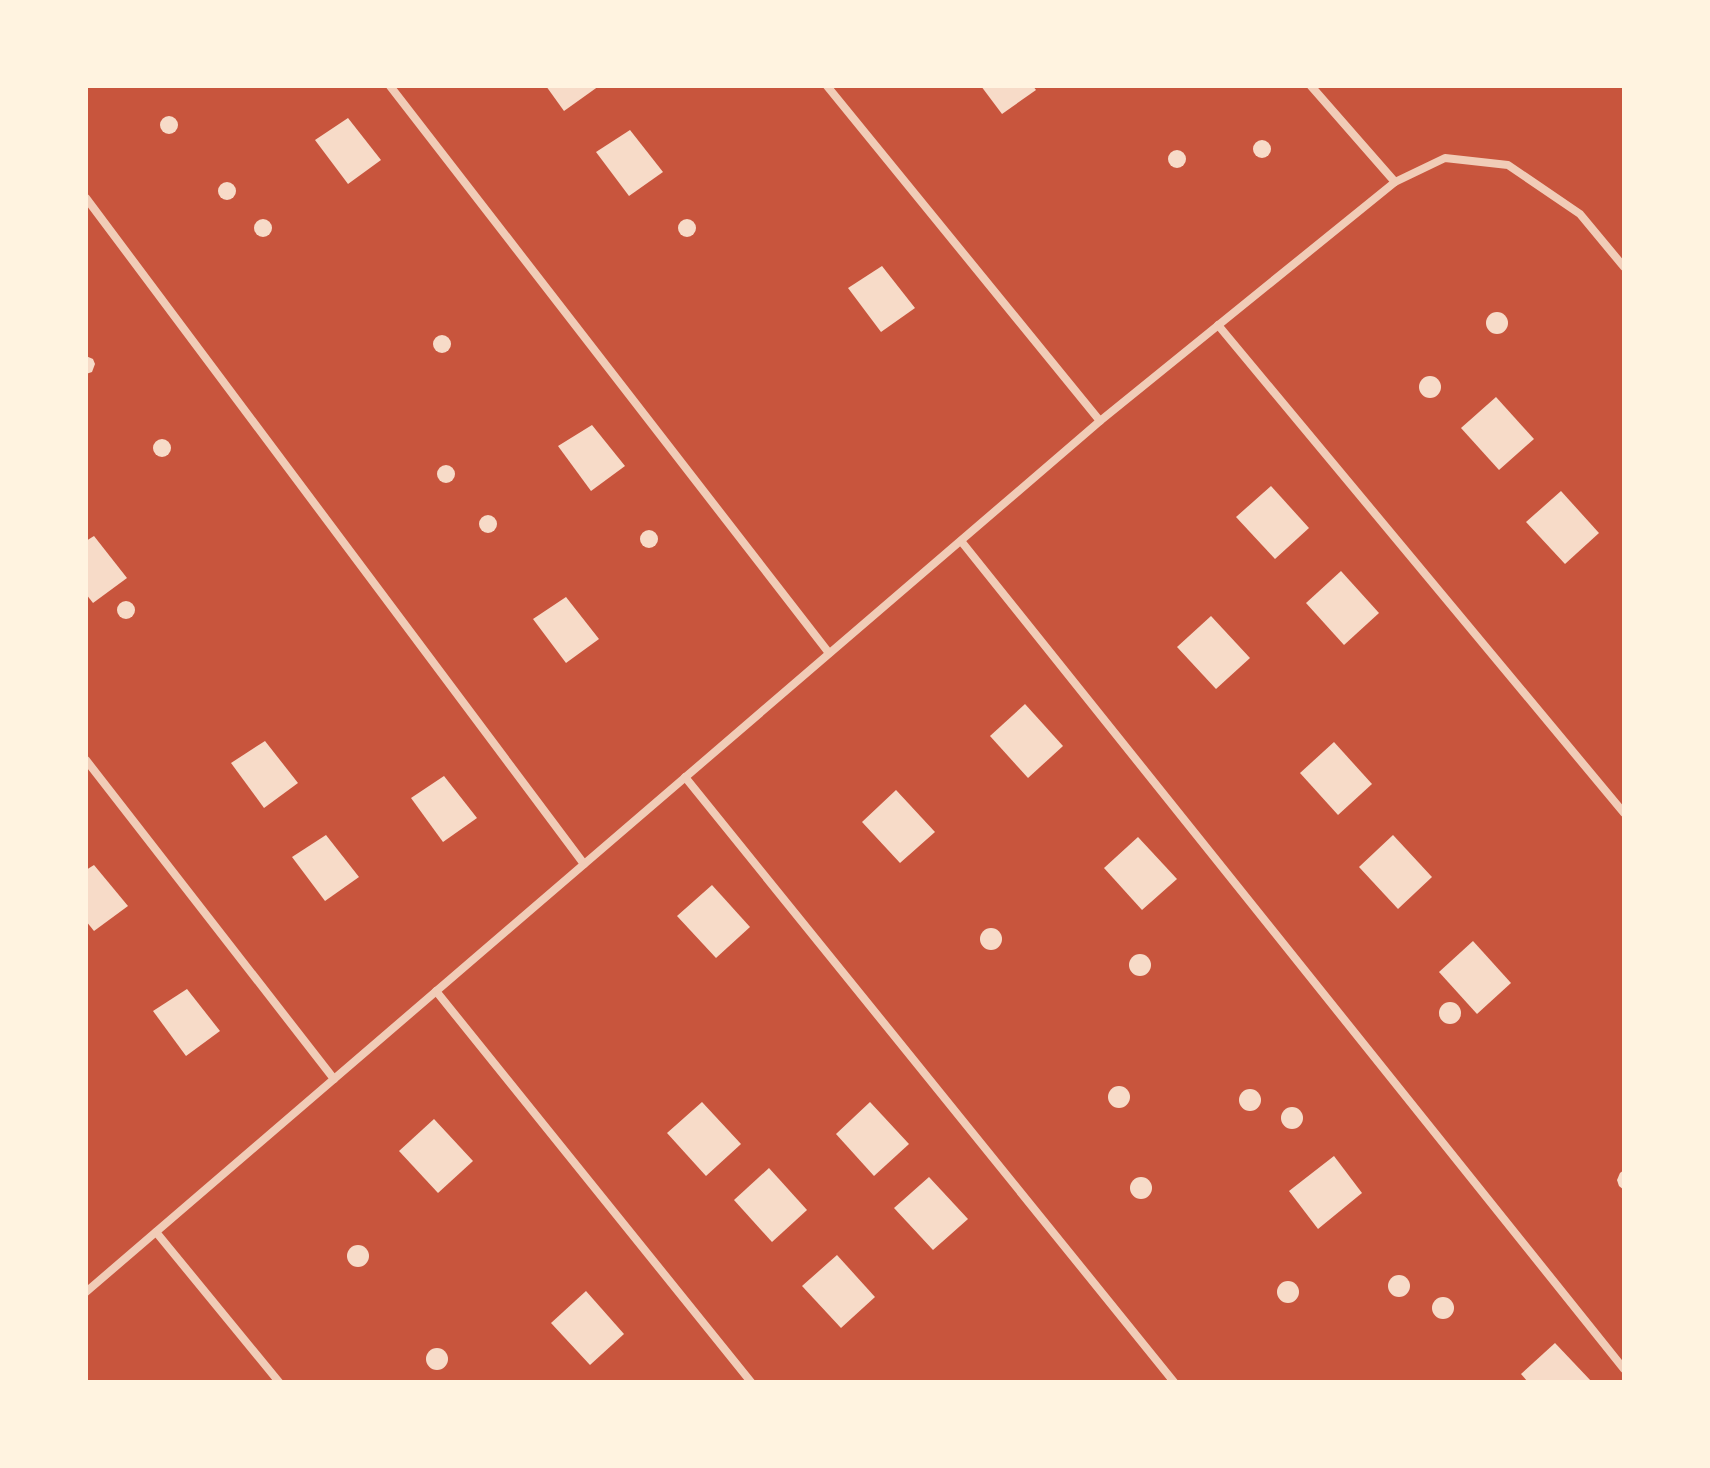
<svg xmlns="http://www.w3.org/2000/svg" width="1710" height="1468" font-family="'Asap Condensed',sans-serif">
  <style>
    .building { fill: #f7dbc8 }
    .lines { fill: none; stroke-linecap: round; stroke-linejoin: round }
    .minor { stroke: #f1ccb7; stroke-width: 8 }
  </style>
  <rect width="100%" height="100%" fill="#c8553d"/>
  <g class="building">
    <polygon points="546,86 599,86 564,111"/>
    <polygon points="981,86 1033,86 1036,90 1002,114"/>
    <circle cx="169" cy="125" r="9"/>
    <polygon points="348,118 381,160 348,184 315,140"/>
    <polygon points="630,130 663,172 629,196 596,152"/>
    <circle cx="1262" cy="149" r="9"/>
    <circle cx="1177" cy="159" r="9"/>
    <circle cx="227" cy="191" r="9"/>
    <circle cx="263" cy="228" r="9"/>
    <circle cx="687" cy="228" r="9"/>
    <polygon points="882,266 915,308 881,332 848,288"/>
    <circle cx="1497" cy="323" r="11"/>
    <circle cx="442" cy="344" r="9"/>
    <polygon points="86,356 93,359 95,364 92,372 86,374"/>
    <circle cx="1430" cy="387" r="11"/>
    <polygon points="1496,397 1534,439 1499,470 1461,428"/>
    <polygon points="592,425 625,466 591,491 558,446"/>
    <circle cx="162" cy="448" r="9"/>
    <circle cx="446" cy="474" r="9"/>
    <polygon points="1271,486 1309,528 1275,559 1236,517"/>
    <polygon points="1561,491 1599,533 1565,564 1526,522"/>
    <circle cx="488" cy="524" r="9"/>
    <circle cx="649" cy="539" r="9"/>
    <polygon points="94,536 127,578 93,603 86,594 86,541"/>
    <polygon points="1341,571 1379,613 1344,645 1306,603"/>
    <polygon points="566,597 599,639 566,663 533,619"/>
    <circle cx="126" cy="610" r="9"/>
    <polygon points="1211,616 1250,658 1216,689 1177,647"/>
    <polygon points="1025,704 1063,746 1028,778 990,736"/>
    <polygon points="265,741 298,783 264,808 231,763"/>
    <polygon points="1334,742 1372,784 1338,815 1300,773"/>
    <polygon points="444,776 477,818 443,842 411,798"/>
    <polygon points="896,790 935,832 900,863 862,822"/>
    <polygon points="326,835 359,877 325,901 292,857"/>
    <polygon points="1393,835 1432,877 1398,909 1359,867"/>
    <polygon points="1138,837 1177,879 1142,910 1104,868"/>
    <polygon points="94,865 128,906 94,931 86,921 86,870"/>
    <polygon points="712,885 750,927 716,958 677,916"/>
    <circle cx="991" cy="939" r="11"/>
    <polygon points="1473,941 1511,983 1477,1014 1439,972"/>
    <circle cx="1140" cy="965" r="11"/>
    <polygon points="187,989 220,1031 186,1056 153,1011"/>
    <circle cx="1450" cy="1013" r="11"/>
    <circle cx="1119" cy="1097" r="11"/>
    <circle cx="1250" cy="1100" r="11"/>
    <polygon points="702,1102 741,1144 706,1176 667,1133"/>
    <polygon points="870,1102 909,1144 874,1176 836,1134"/>
    <circle cx="1292" cy="1118" r="11"/>
    <polygon points="434,1119 473,1161 438,1193 399,1151"/>
    <polygon points="1334,1156 1362,1193 1318,1229 1289,1191"/>
    <polygon points="769,1168 807,1210 772,1242 734,1200"/>
    <polygon points="1624,1170 1624,1190 1619,1186 1617,1180 1620,1173"/>
    <polygon points="929,1177 968,1219 933,1250 894,1208"/>
    <circle cx="1141" cy="1188" r="11"/>
    <circle cx="358" cy="1256" r="11"/>
    <polygon points="837,1255 875,1297 841,1328 802,1286"/>
    <circle cx="1399" cy="1286" r="11"/>
    <circle cx="1288" cy="1292" r="11"/>
    <polygon points="586,1291 624,1334 590,1365 551,1323"/>
    <circle cx="1443" cy="1308" r="11"/>
    <polygon points="1555,1343 1592,1382 1528,1382 1521,1374"/>
    <circle cx="437" cy="1359" r="11"/>
  </g>
  <g class="lines">
    <g class="minor">
      <polyline points="390,86 829,653"/>
      <polyline points="827,86 1100,421"/>
      <polyline points="1311,86 1395,182"/>
      <polyline points="86,198 584,864"/>
      <polyline points="1218,325 1624,813"/>
      <polyline points="961,541 1624,1369"/>
      <polyline points="86,760 334,1079"/>
      <polyline points="685,777 1174,1382"/>
      <polyline points="436,991 751,1382"/>
      <polyline points="156,1232 279,1382"/>
      <polyline points="86,1292 1100,421 1395,182 1445,158 1508,165 1580,214 1624,267"/>
    </g>
  </g>
  <rect width="1710" height="1468" fill="none" stroke="#fff3e0" stroke-width="176"/>
</svg>
